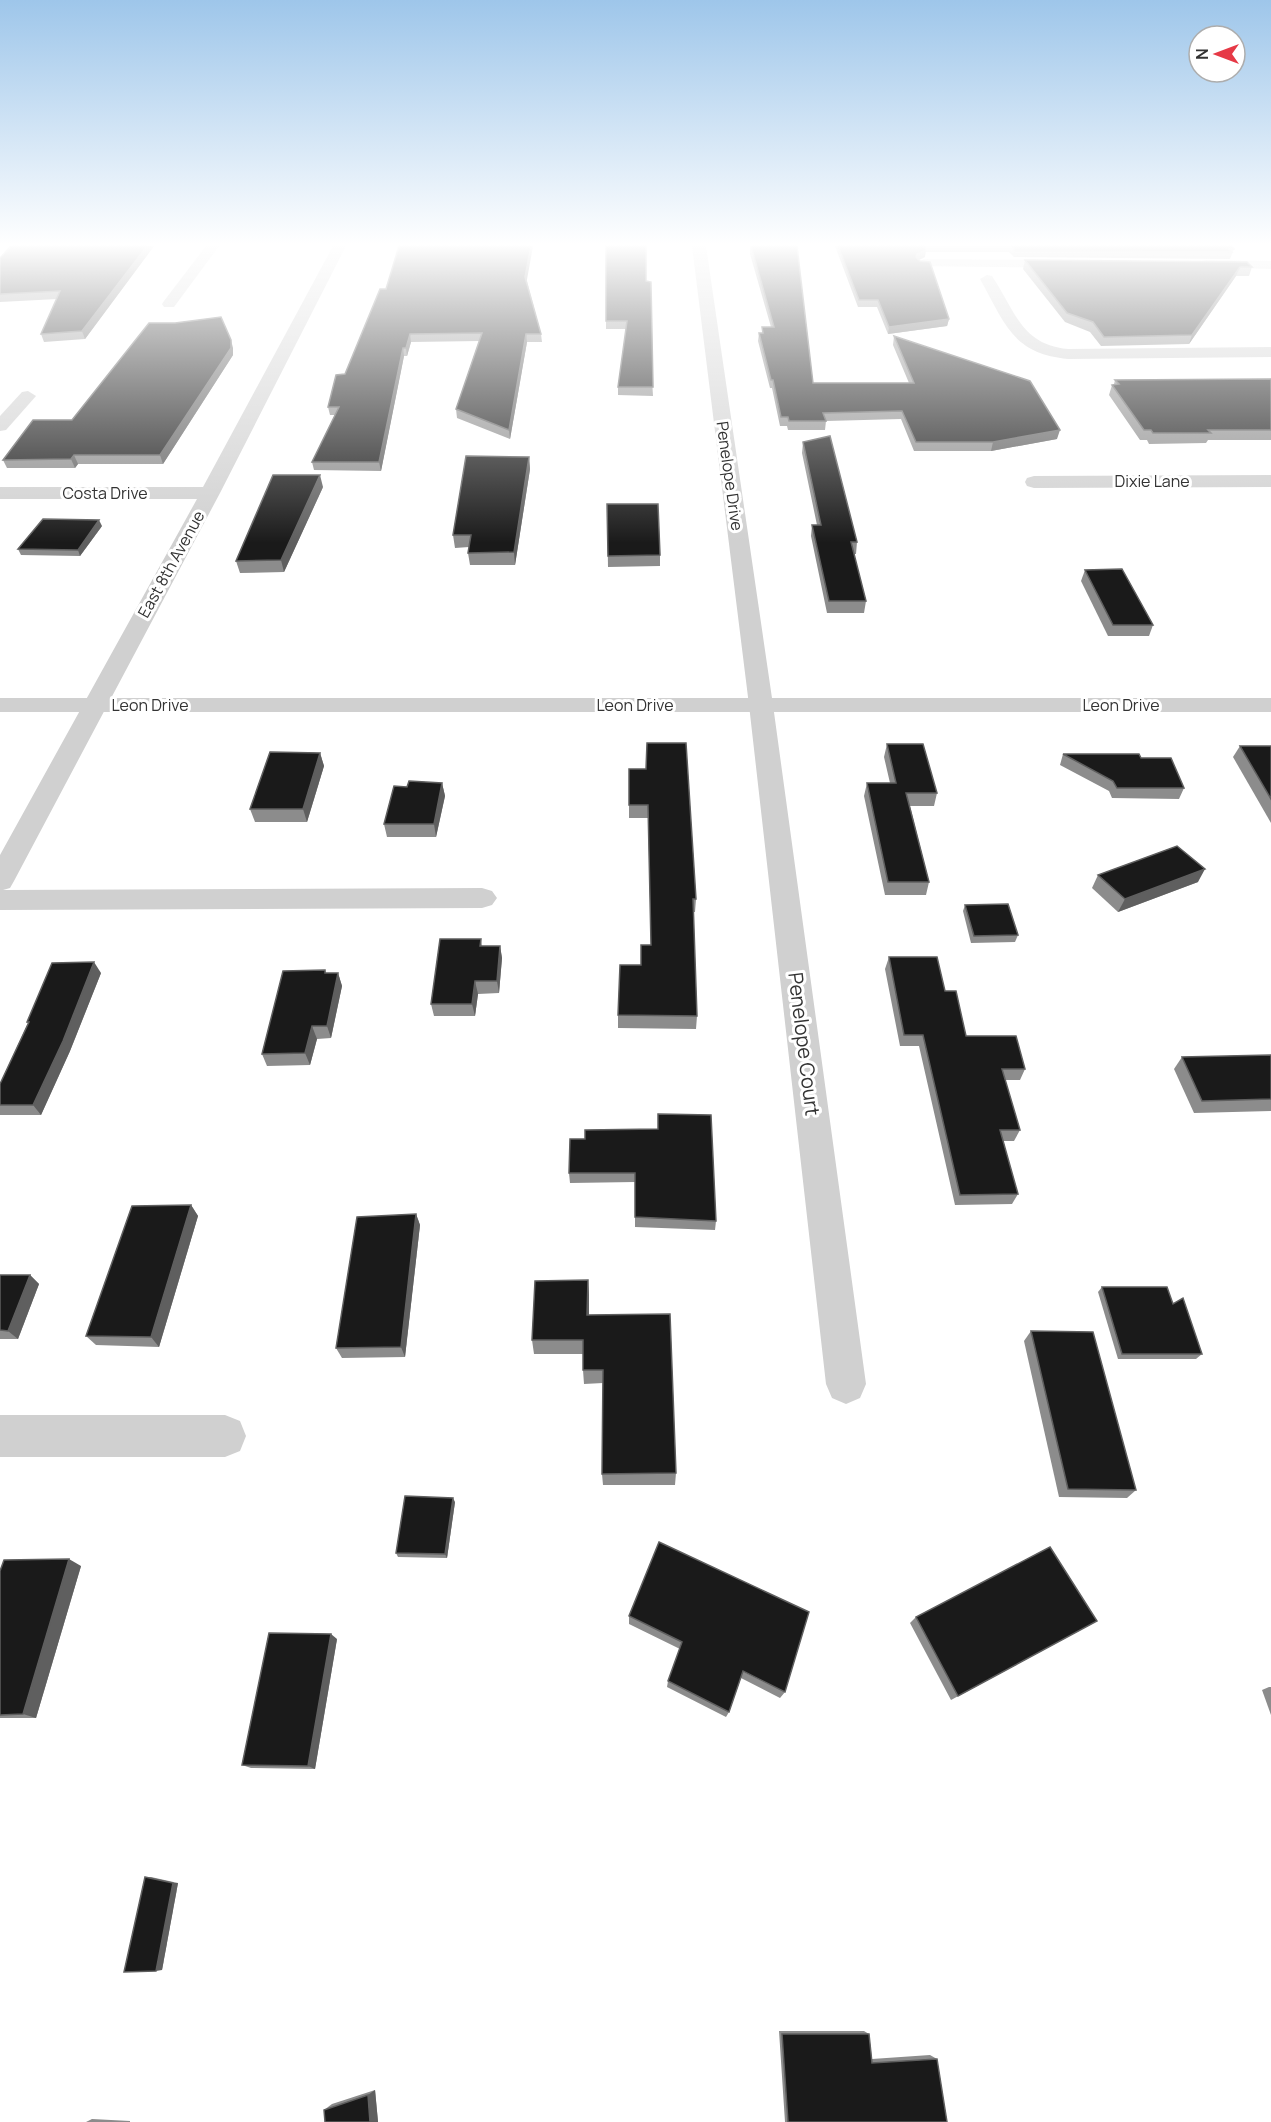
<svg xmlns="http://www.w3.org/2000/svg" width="1271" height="2122" font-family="Manrope,sans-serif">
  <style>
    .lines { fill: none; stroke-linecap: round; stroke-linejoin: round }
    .minor { fill: #d0d0d0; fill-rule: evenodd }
    .tertiary { fill: #d0d0d0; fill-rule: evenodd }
    .wall { fill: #8c8c8c }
    .shaded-wall { fill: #5f5f5f }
    .building { fill: #1a1a1a; stroke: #5f5f5f; stroke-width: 1.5 }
    .labels { text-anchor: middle; stroke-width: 6; stroke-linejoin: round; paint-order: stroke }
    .far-street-label { font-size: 16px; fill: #333; stroke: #fff }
    .street-label { font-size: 20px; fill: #333; stroke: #fff }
  </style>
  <rect width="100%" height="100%" fill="#fff"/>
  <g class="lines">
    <g class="minor">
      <polygon points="206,246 219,246 174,307 164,307 162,304 164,301"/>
      <polygon points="333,246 346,246 220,493 14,881 10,888 3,890 482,888 492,891 497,898 492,905 482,908 0,910 0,855 197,499 0,499 0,487 203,487"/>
      <polygon points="692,246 706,246 773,705 866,1384 860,1398 846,1404 832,1398 826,1384 749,705"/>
      <polygon points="924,259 1069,260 1076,264 1069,268 919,266 917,263"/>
      <polygon points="1205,260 1271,261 1271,269 1200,267 1198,264"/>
      <path d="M 987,275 L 992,276 C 1015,310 1021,345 1068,349 L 1271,347 L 1271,357 L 1068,359 C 1012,354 1005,323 980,279 Z"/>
      <polygon points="28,391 36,396 6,430 0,431 0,416 22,392"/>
      <polygon points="1271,475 1271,487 1034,488 1027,486 1025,482 1027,478 1034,476"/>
      <polygon points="0,1415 225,1415 240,1421 246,1436 240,1451 225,1457 0,1457"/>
    </g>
    <rect class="tertiary" x="0" y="698" width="1271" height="14"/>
  </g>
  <g class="wall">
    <polygon points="154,246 85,339 44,342 41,334 57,299 0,302 0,258"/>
    <polygon points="606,246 646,281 653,396 618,395 618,387 626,329 606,329"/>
    <polygon points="750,246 813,383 909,383 893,345 894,336 1057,439 991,451 914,451 901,419 826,421 825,430 788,430 787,426 780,426 772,388 770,388 758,341 759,333 762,333 762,327 771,327 750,254"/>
    <polygon points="835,246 1232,246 1234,249 1230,259 1014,257 1009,252 925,252 925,257 919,260 949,319 947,326 888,334 877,307 858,307"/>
    <polygon points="1025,260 1252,267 1249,276 1236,276 1189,344 1101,346 1090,332 1065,322 1023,269"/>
    <polygon points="527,281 541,334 542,342 527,342 510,439 457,418 456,409 479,341 411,342 407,356 404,356 381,471 314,470 312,462 335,415 330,415 328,407 345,374 386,289"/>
    <polygon points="233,348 233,355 163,464 78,464 75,468 7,468 3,460 72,420"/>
    <polygon points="1271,379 1271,440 1208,440 1206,443 1149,444 1147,440 1140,440 1109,395 1112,385 1114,384 1115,380"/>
    <polygon points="803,442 857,542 856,554 854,554 866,601 864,613 827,613 811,536 812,525 817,525 802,453"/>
    <polygon points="529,457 530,469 515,565 470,565 468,553 469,547 455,548 453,535"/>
    <polygon points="323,487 284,572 240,573 236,561"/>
    <polygon points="607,504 660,555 660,566 608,567"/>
    <polygon points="102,526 80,556 21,555 18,549"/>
    <polygon points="1085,570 1153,625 1149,636 1108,636 1081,581"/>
    <polygon points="887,744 937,793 934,806 910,806 929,882 926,895 885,895 864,796 867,783 890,783 884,757"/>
    <polygon points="1240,746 1271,746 1271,823 1233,757"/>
    <polygon points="320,753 324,766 307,822 255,822 250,809"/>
    <polygon points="1063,754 1141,758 1184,788 1179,799 1112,798 1109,791 1060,765"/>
    <polygon points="629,769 646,769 696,899 695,912 693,912 697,1016 696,1029 618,1028 618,1015 651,945 648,818 629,818"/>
    <polygon points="442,783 445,796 436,837 387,837 384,824 407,787"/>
    <polygon points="1098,875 1198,882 1118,912 1092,888"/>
    <polygon points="965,905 1018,935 1015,942 971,943 963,911"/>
    <polygon points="481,939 482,946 500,946 502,958 499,993 478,994 475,1016 434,1016 431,1004"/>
    <polygon points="889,957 945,991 966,1036 1025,1069 1020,1080 1005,1080 1020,1130 1014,1141 1003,1141 1018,1194 1012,1204 955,1205 919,1046 900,1046 885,969"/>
    <polygon points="325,970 326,973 338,973 342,986 331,1038 317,1039 310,1065 267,1066 262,1054"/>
    <polygon points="101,973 70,1051 41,1115 0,1115 0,1084 28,1023 27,1022"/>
    <polygon points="1271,1055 1271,1111 1194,1113 1174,1069 1182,1057"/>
    <polygon points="585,1139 716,1221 715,1230 635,1227 635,1182 570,1183 569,1173"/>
    <polygon points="191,1205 198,1216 159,1347 96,1345 86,1336"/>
    <polygon points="416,1214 420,1225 405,1357 342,1358 336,1348"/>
    <polygon points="0,1275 30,1275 39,1284 18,1339 0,1339"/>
    <polygon points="588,1280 589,1295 589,1315 676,1473 675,1485 603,1485 602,1474 603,1383 584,1384 583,1370 583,1354 534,1354 532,1340"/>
    <polygon points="1102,1287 1173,1304 1202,1354 1196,1359 1118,1359 1098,1292"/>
    <polygon points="1031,1331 1136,1490 1127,1498 1059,1497 1024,1341"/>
    <polygon points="455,1502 447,1558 398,1557 396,1553"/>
    <polygon points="81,1566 36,1718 0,1718 0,1571"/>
    <polygon points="629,1616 785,1692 780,1698 741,1678 729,1712 726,1717 667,1687 668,1681 680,1649 629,1624"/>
    <polygon points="916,1617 1097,1621 951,1700 910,1623"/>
    <polygon points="337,1639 315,1769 251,1768 242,1765"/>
    <polygon points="1269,1687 1271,1687 1271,1715 1262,1690"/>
    <polygon points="145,1877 151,1877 178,1883 162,1970"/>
    <polygon points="779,2031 864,2031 869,2034 872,2059 930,2055 937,2059 947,2122 785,2122"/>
    <polygon points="375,2090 378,2122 324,2110 332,2104"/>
    <polygon points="92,2119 130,2121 130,2122 86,2122"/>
  </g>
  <g class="shaded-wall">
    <polygon points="147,246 154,246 85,339 82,331"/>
    <polygon points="531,246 533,246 526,285 525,277"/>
    <polygon points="926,250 925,257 916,261 917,254"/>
    <polygon points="1240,267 1236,276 1189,344 1192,335"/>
    <polygon points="949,319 947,326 888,334 889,327"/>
    <polygon points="410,334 411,342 407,356 406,348"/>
    <polygon points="526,334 527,342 510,439 509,430"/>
    <polygon points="231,340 233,348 233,355 163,464 160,455"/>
    <polygon points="403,348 404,356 381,471 379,462"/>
    <polygon points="1060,430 1057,439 991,451 993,442"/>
    <polygon points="74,455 78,464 75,468 71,459"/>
    <polygon points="529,457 530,469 515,565 514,552"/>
    <polygon points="320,475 323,487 284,572 281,560"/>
    <polygon points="99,520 102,526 80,556 78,550"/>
    <polygon points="320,753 324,766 307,822 303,809"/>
    <polygon points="442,783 445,796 436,837 434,824"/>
    <polygon points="1205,869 1198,882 1118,912 1125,899"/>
    <polygon points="500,946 502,958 499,993 497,981"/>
    <polygon points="94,962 101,973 70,1051 41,1115 33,1105"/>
    <polygon points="338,973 342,986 331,1038 327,1026"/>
    <polygon points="475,981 478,994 475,1016 472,1004"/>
    <polygon points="312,1026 317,1039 310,1065 305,1053"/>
    <polygon points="191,1205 198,1216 159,1347 151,1337"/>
    <polygon points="416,1214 420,1225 405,1357 401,1347"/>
    <polygon points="30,1275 39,1284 18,1339 8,1331"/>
    <polygon points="588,1280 589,1295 589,1329 587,1315"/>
    <polygon points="453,1498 455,1502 447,1558 445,1554"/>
    <polygon points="69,1559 81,1566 36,1718 23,1714"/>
    <polygon points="331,1634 337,1639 315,1769 308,1766"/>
    <polygon points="173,1883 178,1883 162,1970 156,1971"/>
    <polygon points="375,2090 378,2122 370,2122 368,2095"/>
  </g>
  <g class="building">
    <polygon points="11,246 147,246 82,331 41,334 60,291 0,294 0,258"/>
    <polygon points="399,246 531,246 525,277 541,334 526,334 509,430 456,409 482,333 410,334 406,348 403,348 379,462 312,462 339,407 328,407 336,375 345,374 380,289 386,289"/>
    <polygon points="606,246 646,246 646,281 651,282 653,387 618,387 627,321 606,321"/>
    <polygon points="751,246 797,246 813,383 914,383 894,336 1030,381 1060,430 993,442 916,442 902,411 823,413 826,421 789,421 788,417 781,417 773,380 771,380 759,333 763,333 762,327 774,327"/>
    <polygon points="838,246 924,246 926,250 917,254 916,257 920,261 930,262 949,319 889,327 878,300 859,300"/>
    <polygon points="1012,246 1232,246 1234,249 1229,249 1232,252 1015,251"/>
    <polygon points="1025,260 1247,262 1252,267 1240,267 1192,335 1104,337 1093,322 1067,313"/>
    <polygon points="221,317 231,340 231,348 160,455 74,455 71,459 3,460 33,420 72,420 149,323 175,323"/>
    <polygon points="1271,379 1271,430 1208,430 1211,433 1153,433 1151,430 1144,430 1112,385 1119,384 1115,380"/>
    <polygon points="830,436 857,542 851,542 866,601 829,601 812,525 821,525 803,442"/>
    <polygon points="466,456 529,457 514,552 468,553 471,535 453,535"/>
    <polygon points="273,475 320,475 281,560 236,561"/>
    <polygon points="607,504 658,504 660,555 608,556"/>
    <polygon points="43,519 99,520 78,550 18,549"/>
    <polygon points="1122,569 1153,625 1113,625 1085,570"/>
    <polygon points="647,743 686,743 696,899 693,899 697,1016 618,1015 620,965 641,965 641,945 651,945 648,805 629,805 629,769 646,769"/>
    <polygon points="887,744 923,744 937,793 906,793 929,882 888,882 867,783 896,783"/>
    <polygon points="1240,746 1271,746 1271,799"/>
    <polygon points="270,752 320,753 303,809 250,809"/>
    <polygon points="1063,754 1139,754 1141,758 1171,758 1184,788 1117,788 1113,781"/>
    <polygon points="409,781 442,783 434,824 384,824 394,786 407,787"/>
    <polygon points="1177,846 1205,869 1125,899 1098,875"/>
    <polygon points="1008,904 1018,935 974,936 965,905"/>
    <polygon points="440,939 481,939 480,946 500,946 497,981 475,981 472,1004 431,1004"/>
    <polygon points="889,957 937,957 945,991 956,991 966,1036 1016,1036 1025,1069 1002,1069 1020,1130 1000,1130 1018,1194 960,1195 923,1035 904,1035"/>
    <polygon points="94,962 63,1041 33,1105 0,1105 0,1084 29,1022 27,1022 52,963"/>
    <polygon points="325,970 325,973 338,973 327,1026 312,1026 305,1053 262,1054 283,971"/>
    <polygon points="1271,1055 1271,1099 1202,1101 1182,1057"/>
    <polygon points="658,1114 711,1115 716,1221 635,1217 635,1173 569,1173 570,1139 585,1139 585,1130 658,1129"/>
    <polygon points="191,1205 151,1337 86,1336 132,1206"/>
    <polygon points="416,1214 401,1347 336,1348 357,1217"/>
    <polygon points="0,1275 30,1275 8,1331 0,1330"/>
    <polygon points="588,1280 587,1315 670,1314 676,1473 602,1474 603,1370 583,1370 583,1340 532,1340 535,1281"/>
    <polygon points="1102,1287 1167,1287 1173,1304 1183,1298 1202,1354 1122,1354"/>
    <polygon points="1031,1331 1093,1332 1136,1490 1068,1489"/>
    <polygon points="405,1496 453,1498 445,1554 396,1553"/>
    <polygon points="659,1542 809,1612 785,1692 743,1671 729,1712 668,1681 682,1642 629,1616"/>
    <polygon points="1050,1547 1097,1621 958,1696 916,1617"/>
    <polygon points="69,1559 23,1714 0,1715 0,1571 4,1560"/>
    <polygon points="269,1633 331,1634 308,1766 242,1765"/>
    <polygon points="145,1877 173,1883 156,1971 124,1972"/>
    <polygon points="782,2034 869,2034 872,2063 937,2059 947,2122 788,2122"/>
    <polygon points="368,2095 370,2122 325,2122 324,2110"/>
  </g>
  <linearGradient id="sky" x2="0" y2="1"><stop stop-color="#9ec6ea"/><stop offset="0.45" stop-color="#fff"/><stop offset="1" stop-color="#fff" stop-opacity="0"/></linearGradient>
  <rect width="1271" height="543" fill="url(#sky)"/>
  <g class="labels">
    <g class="far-street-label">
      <text transform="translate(730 476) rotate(82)" y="6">Penelope Drive</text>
      <text x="1152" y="487">Dixie Lane</text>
      <text x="105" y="499">Costa Drive</text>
      <text transform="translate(171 564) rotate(-61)" y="6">East 8th Avenue</text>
      <text x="150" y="711">Leon Drive</text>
      <text x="635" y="711">Leon Drive</text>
      <text x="1121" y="711">Leon Drive</text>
    </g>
    <g class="street-label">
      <text transform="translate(804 1044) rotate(83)" y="7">Penelope Court</text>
    </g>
  </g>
  <g transform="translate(1217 54) rotate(270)"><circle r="28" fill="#ffffff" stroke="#adadad" stroke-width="1.5"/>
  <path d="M0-4.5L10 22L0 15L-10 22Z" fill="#e63946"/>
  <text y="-9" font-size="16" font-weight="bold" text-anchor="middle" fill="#333333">N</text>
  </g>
</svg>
